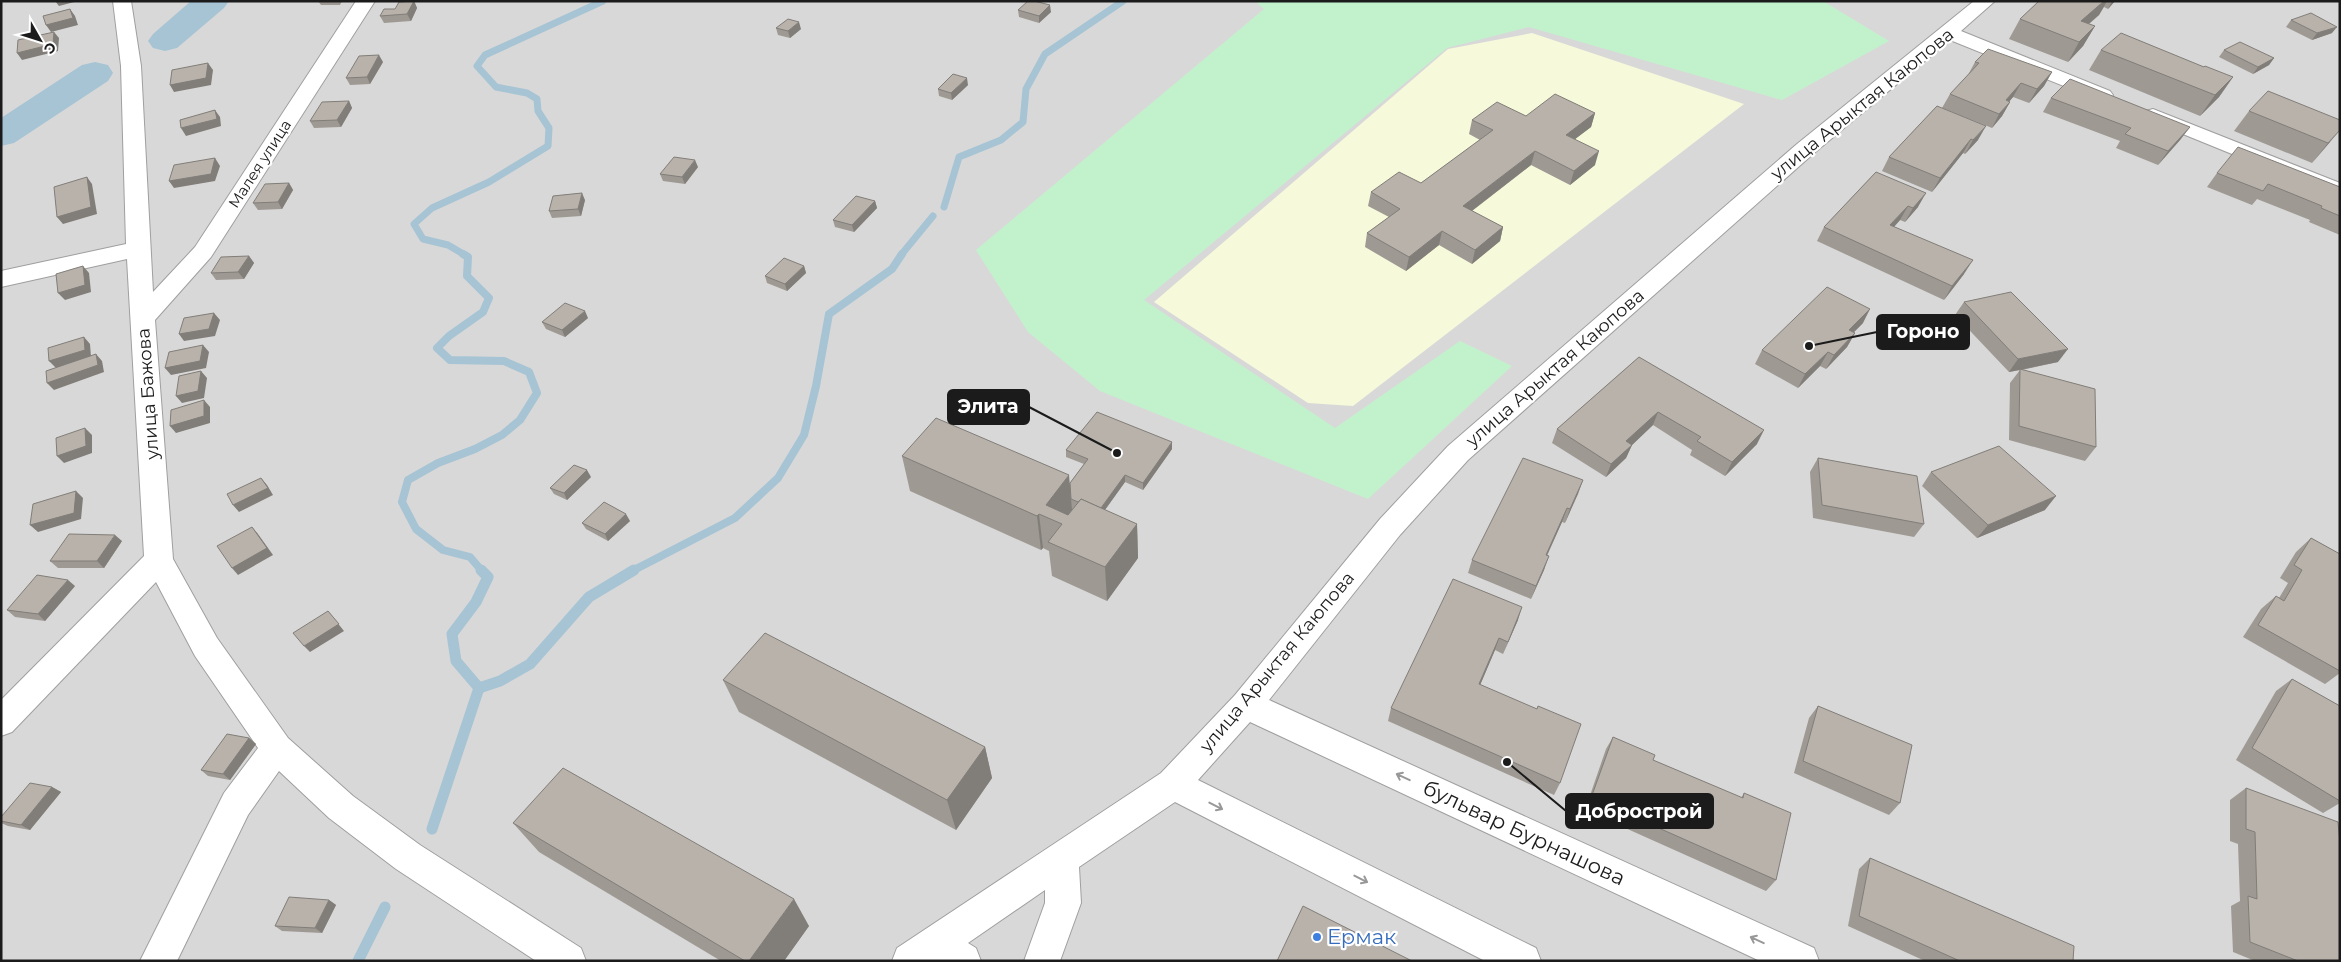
<svg xmlns="http://www.w3.org/2000/svg" width="2341" height="962" font-family="Montserrat,sans-serif">
  <style>
    .residential { fill: #d9d8d8 }
    .education { fill: #f6fadb }
    .park { fill: #c2f2cc }
    .lines { fill: none; stroke-linecap: round; stroke-linejoin: round }
    .stream-far2 { stroke: #a6c4d4; stroke-width: 7 }
    .stream-far1 { stroke: #a6c4d4; stroke-width: 8 }
    .stream { stroke: #a6c4d4; stroke-width: 11 }
    .river { fill: #a6c4d4; fill-rule: evenodd }
    .minor-casing { stroke: #9f9f9f; stroke-width: 2 }
    .minor { fill: #fff; fill-rule: evenodd }
    .wall { fill: #9e9993 }
    .shaded-wall { fill: #817d78 }
    .building { fill: #b8b2ab; stroke: #817d78 }
    .oneway { stroke: #989898 }
    .shop-dot { fill: #3f7fe0; stroke: #fff; stroke-width: 2 }
    .labels { text-anchor: middle; stroke-width: 4.5; stroke-linejoin: round; paint-order: stroke }
    .far-street-label { font-size: 15px; fill: #1b1b1b; stroke: #fff }
    .street-label { font-size: 18px; fill: #1b1b1b; stroke: #fff }
    .near-street-label { font-size: 21px; fill: #1b1b1b; stroke: #fff }
    .near-shop-label { font-size: 21px; fill: #366cbe; stroke: #fff; text-anchor: start }
    .leader { fill: none; stroke: #1b1b1b; stroke-width: 2 }
    .callout-dot { fill: #1b1b1b; stroke: #fff; stroke-width: 2 }
    .callout { fill: #1b1b1b; stroke: #1b1b1b; stroke-width: 2 }
    .callout-label { font-size: 19px; text-anchor: middle; font-weight: bold; fill: #fff }
  </style>
  <rect width="100%" height="100%" fill="#ebe9e2"/>
  <rect class="residential" x="1" y="1" width="2339" height="960"/>
  <polygon class="education" points="1532,33 1744,104 1353,406 1308,403 1154,302 1448,49"/>
  <polygon class="park" points="1255,1 1823,1 1889,41 1782,100 1529,27 1447,48 1144,300 1335,428 1460,341 1512,366 1368,499 1100,391 1028,332 976,250 1264,9"/>
  <g class="lines">
    <g class="stream-far2">
      <polyline points="944,207 959,157 1001,140 1023,122 1026,89 1045,54 1123,1"/>
      <polyline points="465,255 448,245 423,239 414,224 432,208 489,182 548,146 549,128 538,111 537,99 527,93 496,87 477,66 485,55 603,1"/>
      <polyline points="901,255 933,216"/>
    </g>
    <g class="stream-far1">
      <polyline points="463,254 468,257 467,276 489,298 483,312 449,336 437,348 450,360 504,361 529,372 537,393 520,420 502,435 475,449 438,463 408,480 402,502 416,529 443,550 470,557 482,571"/>
      <polyline points="632,571 735,518 778,478 804,435 816,386 829,314 892,269 902,254"/>
    </g>
    <g class="stream">
      <polyline points="479,688 500,681 530,664 589,597 634,570"/>
      <polyline points="432,829 479,688 456,661 452,634 476,602 488,577 481,570"/>
      <polyline points="358,961 385,907"/>
    </g>
    <g class="river">
      <polygon points="191,1 229,1 224,8 177,48 165,51 153,48 148,41 153,34"/>
      <polygon points="95,62 108,65 113,73 108,81 14,143 1,146 1,118 82,65"/>
    </g>
    <defs>
      <g id="minor">
        <polygon points="113,1 131,1 141,66 153,292 195,247 356,1 375,1 211,257 155,320 173,559 217,638 288,738 353,796 420,845 581,948 586,961 536,961 396,869 329,818 279,771 248,815 177,961 140,961 224,793 258,748 195,656 156,582 12,732 1,736 1,700 144,556 127,259 1,287 1,271 126,244 121,66"/>
        <polygon points="1974,1 1995,1 1961,31 2110,91 2113,95 2110,99 2103,101 2096,99 1950,40 1813,154 1468,460 1400,535 1269,700 1814,948 1819,961 1760,961 1250,722 1198,780 1536,948 1541,961 1485,961 1175,802 1079,867 1081,903 1060,961 1024,961 1045,903 1045,890 968,943 976,948 981,961 892,961 897,948 1161,773 1235,695 1380,519 1448,446 1797,144"/>
        <polygon points="2153,109 2340,183 2340,198 2146,119 2143,115 2146,111"/>
      </g>
    </defs>
    <use href="#minor" class="minor-casing"/>
    <use href="#minor" class="minor"/>
  </g>
  <g class="wall">
    <polygon points="318,1 342,1 340,5 321,5"/>
    <polygon points="414,1 417,8 411,21 384,23 380,16"/>
    <polygon points="2039,1 2115,1 2108,9 2104,7 2099,15 2089,24 2095,26 2083,46 2068,62 2009,39 2020,19"/>
    <polygon points="1018,10 1051,12 1039,23 1019,17"/>
    <polygon points="2291,20 2332,33 2312,40 2286,27"/>
    <polygon points="776,28 801,29 790,38 778,35"/>
    <polygon points="2101,50 2204,67 2233,77 2219,97 2200,116 2089,70"/>
    <polygon points="2224,50 2274,58 2269,65 2253,74 2219,57"/>
    <polygon points="383,62 370,84 350,85 346,78"/>
    <polygon points="1975,62 2052,72 2044,86 2029,103 2013,97 2009,102 2010,102 2002,116 1992,128 1942,108 1950,94 1968,75"/>
    <polygon points="968,85 952,100 939,96 938,89"/>
    <polygon points="2051,98 2190,127 2180,140 2158,165 2116,148 2120,141 2043,112"/>
    <polygon points="349,101 352,108 341,127 314,128 310,121"/>
    <polygon points="1937,106 1978,140 1965,154 1963,153 1932,192 1882,171 1889,157"/>
    <polygon points="2249,111 2330,142 2312,163 2234,131"/>
    <polygon points="1595,113 1591,127 1575,139 1595,165 1570,185 1531,165 1472,211 1503,227 1500,241 1472,264 1439,245 1406,271 1365,247 1367,233 1389,217 1368,206 1371,192 1421,183 1480,140 1469,134 1472,120 1526,116"/>
    <polygon points="698,167 685,184 663,181 660,174"/>
    <polygon points="1876,172 1918,207 1905,222 1900,220 1894,227 1964,274 1944,300 1817,241 1824,227"/>
    <polygon points="2217,173 2340,187 2340,235 2309,222 2310,220 2257,199 2252,205 2207,187"/>
    <polygon points="289,183 293,190 282,209 258,210 253,203"/>
    <polygon points="585,200 581,216 552,218 549,211"/>
    <polygon points="875,201 877,208 854,232 835,227 833,220"/>
    <polygon points="249,256 254,263 244,279 216,280 211,273"/>
    <polygon points="804,266 806,273 787,291 767,283 765,276"/>
    <polygon points="1964,302 2058,362 2022,370 2096,447 2085,461 2009,440 2010,383 2020,370 2009,372 1955,315"/>
    <polygon points="588,318 565,337 546,329 542,322"/>
    <polygon points="1863,323 1853,333 1855,333 1847,347 1826,369 1820,366 1798,388 1755,364 1762,350"/>
    <polygon points="1639,357 1757,444 1725,476 1690,455 1692,450 1653,425 1632,445 1626,458 1606,477 1552,443 1557,429"/>
    <polygon points="1172,449 1143,490 1125,482 1105,510 1137,524 1138,558 1107,601 1052,576 1049,551 1043,548 1041,550 910,491 902,456 1070,483 1084,464 1066,457 1066,450"/>
    <polygon points="1818,458 1924,524 1914,537 1813,518 1810,472"/>
    <polygon points="1931,472 2045,510 1977,538 1922,486"/>
    <polygon points="591,477 567,500 554,494 550,488"/>
    <polygon points="1583,480 1565,523 1562,522 1547,556 1544,570 1531,599 1468,573 1472,560"/>
    <polygon points="630,521 608,541 586,529 582,523"/>
    <polygon points="2311,538 2340,554 2340,673 2325,684 2243,637 2261,609 2276,596 2279,598 2288,583 2280,578 2296,552"/>
    <polygon points="122,541 104,568 58,568 50,561"/>
    <polygon points="75,586 45,621 15,617 7,610"/>
    <polygon points="1518,620 1503,654 1495,650 1480,685 1560,783 1554,795 1388,721 1391,708"/>
    <polygon points="2292,679 2340,706 2340,803 2323,813 2236,760 2276,691"/>
    <polygon points="723,680 985,747 992,778 956,830 739,712"/>
    <polygon points="1818,706 1900,803 1889,815 1794,773 1809,718"/>
    <polygon points="1613,737 1653,760 1741,798 1744,793 1776,880 1766,891 1585,810 1606,749"/>
    <polygon points="249,738 256,744 230,780 208,776 201,770"/>
    <polygon points="52,787 61,792 30,830 8,826 1,823 1,817"/>
    <polygon points="2246,788 2340,961 2255,961 2233,952 2231,906 2240,901 2238,844 2230,841 2230,800"/>
    <polygon points="513,823 809,926 784,961 721,961 539,852"/>
    <polygon points="1870,858 2073,961 1925,961 1848,926 1859,869"/>
    <polygon points="329,900 336,905 322,933 282,931 275,926"/>
  </g>
  <g class="shaded-wall">
    <polygon points="55,1 78,1 59,6"/>
    <polygon points="414,1 417,8 411,21 407,14"/>
    <polygon points="2104,1 2107,1 2099,15 2071,39 2081,21"/>
    <polygon points="2112,1 2115,1 2108,9"/>
    <polygon points="1050,5 1051,12 1039,23 1039,16"/>
    <polygon points="70,9 75,16 78,25 51,32 46,25"/>
    <polygon points="799,22 801,29 790,38 788,31"/>
    <polygon points="2095,26 2083,46 2068,62 2079,42"/>
    <polygon points="2337,27 2332,33 2312,40 2317,33"/>
    <polygon points="54,32 59,38 58,51 22,60 17,53"/>
    <polygon points="379,55 383,62 370,84 367,77"/>
    <polygon points="2274,58 2269,65 2253,74 2258,67"/>
    <polygon points="208,63 213,70 211,85 174,92 170,85"/>
    <polygon points="2052,72 2044,86 2029,103 2037,89"/>
    <polygon points="2233,77 2219,97 2200,116 2215,95"/>
    <polygon points="967,78 968,85 952,100 951,93"/>
    <polygon points="2021,83 2013,97 1998,114 2006,100"/>
    <polygon points="349,101 352,108 341,127 337,120"/>
    <polygon points="2010,102 2002,116 1992,128 1999,114"/>
    <polygon points="215,110 220,117 221,126 186,136 181,128"/>
    <polygon points="1595,113 1591,127 1562,149 1566,135"/>
    <polygon points="1986,126 1978,140 1965,154 1973,140"/>
    <polygon points="2190,127 2180,140 2158,165 2168,151"/>
    <polygon points="2340,130 2330,142 2312,163 2328,143"/>
    <polygon points="1971,139 1963,153 1932,192 1940,178"/>
    <polygon points="1535,151 1531,165 1460,220 1463,206"/>
    <polygon points="1599,151 1595,165 1570,185 1574,171"/>
    <polygon points="215,158 220,166 215,181 174,188 169,181"/>
    <polygon points="695,160 698,167 685,184 682,177"/>
    <polygon points="87,177 92,184 97,214 63,224 57,217"/>
    <polygon points="289,183 293,190 282,209 278,202"/>
    <polygon points="582,193 585,200 581,216 578,209"/>
    <polygon points="1926,193 1918,207 1905,222 1913,208"/>
    <polygon points="875,201 877,208 854,232 852,225"/>
    <polygon points="1908,206 1900,220 1883,239 1890,225"/>
    <polygon points="1503,227 1500,241 1472,264 1475,250"/>
    <polygon points="1442,231 1439,245 1406,271 1409,257"/>
    <polygon points="249,256 254,263 244,279 238,272"/>
    <polygon points="1973,260 1964,274 1944,300 1952,286"/>
    <polygon points="83,266 89,273 91,292 65,300 58,293"/>
    <polygon points="804,266 806,273 787,291 785,284"/>
    <polygon points="1870,309 1863,323 1842,344 1849,330"/>
    <polygon points="585,311 588,318 565,337 562,330"/>
    <polygon points="214,313 220,320 215,336 184,341 179,334"/>
    <polygon points="1855,333 1847,347 1826,369 1834,355"/>
    <polygon points="84,337 90,344 91,357 56,368 49,361"/>
    <polygon points="203,345 209,352 206,368 171,375 165,368"/>
    <polygon points="2068,349 2058,362 2009,372 2018,359"/>
    <polygon points="1828,352 1820,366 1798,388 1805,374"/>
    <polygon points="96,354 102,361 104,372 54,390 47,383"/>
    <polygon points="201,371 207,378 204,398 182,403 176,396"/>
    <polygon points="204,400 210,407 210,423 176,433 170,426"/>
    <polygon points="1658,412 1653,425 1632,445 1626,458 1606,477 1611,464 1626,441"/>
    <polygon points="85,428 92,435 92,453 64,463 57,456"/>
    <polygon points="1764,430 1757,444 1725,476 1732,462"/>
    <polygon points="1172,442 1172,449 1143,490 1143,483"/>
    <polygon points="587,470 591,477 567,500 564,493"/>
    <polygon points="1069,475 1072,510 1062,524 1046,505"/>
    <polygon points="1125,475 1125,482 1099,518 1099,511"/>
    <polygon points="261,478 267,485 273,495 239,512 233,505"/>
    <polygon points="1583,480 1578,494 1565,523 1570,509"/>
    <polygon points="76,491 83,498 81,519 38,532 30,525"/>
    <polygon points="2056,496 2045,510 1977,538 1988,525"/>
    <polygon points="1567,508 1562,522 1541,568 1546,555"/>
    <polygon points="626,514 630,521 608,541 605,534"/>
    <polygon points="1039,514 1043,548 1041,550 1037,516"/>
    <polygon points="1137,524 1138,558 1107,601 1105,567"/>
    <polygon points="252,527 258,534 273,555 238,575 232,568"/>
    <polygon points="115,535 122,541 104,568 97,561"/>
    <polygon points="1549,556 1544,570 1531,599 1536,586"/>
    <polygon points="68,580 75,586 45,621 38,614"/>
    <polygon points="1522,607 1518,620 1503,654 1508,642"/>
    <polygon points="328,611 344,631 310,652 304,646"/>
    <polygon points="1499,638 1495,650 1475,697 1479,684"/>
    <polygon points="249,738 256,744 230,780 223,774"/>
    <polygon points="985,747 992,778 956,830 947,800"/>
    <polygon points="52,787 61,792 30,830 21,825"/>
    <polygon points="794,899 809,926 784,961 749,961"/>
    <polygon points="329,900 336,905 322,933 315,928"/>
  </g>
  <g class="building">
    <polygon points="414,1 407,14 380,16 384,9 395,9 399,2"/>
    <polygon points="1028,1 1034,1 1050,5 1039,16 1018,10"/>
    <polygon points="2039,1 2104,1 2081,21 2095,26 2079,42 2020,19"/>
    <polygon points="70,9 73,18 46,25 43,16"/>
    <polygon points="2311,13 2337,27 2317,33 2291,20"/>
    <polygon points="788,19 799,22 788,31 776,28"/>
    <polygon points="54,32 53,44 17,53 18,40"/>
    <polygon points="2121,33 2204,67 2205,66 2233,77 2215,95 2101,50"/>
    <polygon points="2240,42 2274,58 2258,67 2224,50"/>
    <polygon points="1988,49 2052,72 2037,89 2021,83 2006,100 2010,102 1999,114 1950,94 1979,63 1975,62"/>
    <polygon points="379,55 367,77 346,78 359,56"/>
    <polygon points="208,63 206,78 170,85 172,70"/>
    <polygon points="953,74 967,78 951,93 938,89"/>
    <polygon points="2070,79 2190,127 2168,151 2125,134 2131,128 2051,98"/>
    <polygon points="2268,91 2340,120 2340,130 2328,143 2249,111"/>
    <polygon points="1555,94 1595,113 1566,135 1599,151 1574,171 1535,151 1463,206 1503,227 1475,250 1442,231 1409,257 1367,233 1400,209 1371,192 1399,172 1421,183 1493,130 1472,120 1497,102 1526,116"/>
    <polygon points="349,101 337,120 310,121 322,102"/>
    <polygon points="1937,106 1986,126 1973,140 1971,139 1940,178 1889,157"/>
    <polygon points="215,110 217,119 181,128 180,120"/>
    <polygon points="2238,147 2340,187 2340,216 2321,208 2322,206 2268,184 2263,191 2217,173"/>
    <polygon points="674,157 695,160 682,177 660,174"/>
    <polygon points="215,158 211,174 169,181 174,165"/>
    <polygon points="1876,172 1926,193 1913,208 1908,206 1890,225 1973,260 1952,286 1824,227"/>
    <polygon points="87,177 91,207 57,217 54,187"/>
    <polygon points="289,183 278,202 253,203 265,184"/>
    <polygon points="582,193 578,209 549,211 553,196"/>
    <polygon points="856,196 875,201 852,225 833,220"/>
    <polygon points="249,256 238,272 211,273 221,257"/>
    <polygon points="784,258 804,266 785,284 765,276"/>
    <polygon points="83,266 85,285 58,293 56,274"/>
    <polygon points="1827,287 1870,309 1849,330 1855,333 1834,355 1828,352 1805,374 1762,350"/>
    <polygon points="2011,292 2068,349 2018,359 1964,302"/>
    <polygon points="565,303 585,311 562,330 542,322"/>
    <polygon points="214,313 209,329 179,334 184,318"/>
    <polygon points="84,337 85,350 49,361 48,348"/>
    <polygon points="203,345 200,361 165,368 169,352"/>
    <polygon points="96,354 98,365 47,383 46,371"/>
    <polygon points="1639,357 1764,430 1732,462 1697,441 1701,437 1658,412 1626,441 1632,445 1611,464 1557,429"/>
    <polygon points="2020,369 2095,389 2096,447 2019,426"/>
    <polygon points="201,371 198,391 176,396 179,376"/>
    <polygon points="204,400 204,416 170,426 171,410"/>
    <polygon points="1097,412 1172,442 1143,483 1125,475 1101,508 1081,499 1078,502 1071,499 1070,483 1088,459 1066,450"/>
    <polygon points="936,418 1069,475 1046,505 1068,515 1081,499 1137,524 1105,567 1048,542 1062,524 1039,514 1037,516 902,456"/>
    <polygon points="85,428 86,446 57,456 56,438"/>
    <polygon points="1999,446 2056,496 1988,525 1931,472"/>
    <polygon points="1523,458 1583,480 1570,509 1567,508 1546,555 1549,556 1536,586 1472,560"/>
    <polygon points="1818,458 1917,476 1924,524 1822,505"/>
    <polygon points="574,465 587,470 564,493 550,488"/>
    <polygon points="261,478 268,488 233,505 227,494"/>
    <polygon points="76,491 74,513 30,525 33,504"/>
    <polygon points="604,502 626,514 605,534 582,523"/>
    <polygon points="252,527 267,548 232,568 217,546"/>
    <polygon points="69,534 115,535 97,561 50,561"/>
    <polygon points="2311,538 2340,554 2340,671 2258,625 2276,596 2284,601 2302,570 2294,565"/>
    <polygon points="37,575 68,580 38,614 7,610"/>
    <polygon points="1453,579 1522,607 1508,642 1499,638 1479,684 1537,709 1538,706 1581,724 1560,783 1391,708"/>
    <polygon points="328,611 339,624 304,646 293,633"/>
    <polygon points="765,633 985,747 947,800 723,680"/>
    <polygon points="2292,679 2340,706 2340,801 2252,748"/>
    <polygon points="1818,706 1912,745 1900,803 1803,761"/>
    <polygon points="227,734 249,738 223,774 201,770"/>
    <polygon points="1613,737 1655,755 1653,760 1743,798 1744,793 1791,813 1776,880 1591,798"/>
    <polygon points="563,768 794,899 749,961 745,961 513,823"/>
    <polygon points="30,783 52,787 21,825 1,821 1,817"/>
    <polygon points="2246,788 2338,822 2340,843 2340,961 2298,961 2250,942 2248,896 2257,899 2255,832 2246,829"/>
    <polygon points="1870,858 2074,946 2073,961 1960,961 1859,916"/>
    <polygon points="289,897 329,900 315,928 275,926"/>
    <polygon points="1303,906 1412,961 1277,961"/>
  </g>
  <defs><path id="oneway-shaft" d="M-6 0H5M1.5-3L5.5 0L1.5 3" fill="none" stroke-width="1.6" stroke-linecap="round" stroke-linejoin="round" transform="scale(1.25)"/></defs>
  <g class="oneway">
    <use href="#oneway-shaft" transform="translate(1403 777) rotate(-155)"/>
    <use href="#oneway-shaft" transform="translate(1216 806) rotate(27)"/>
    <use href="#oneway-shaft" transform="translate(1361 879) rotate(27)"/>
    <use href="#oneway-shaft" transform="translate(1757 940) rotate(-155)"/>
  </g>
  <circle class="shop-dot" cx="1317" cy="937" r="5"/>
  <g class="labels">
    <g class="far-street-label">
      <text transform="translate(260 164) rotate(-57)" y="5">Малея улица</text>
    </g>
    <g class="street-label">
      <text transform="translate(1862 104) rotate(-39)" y="6">улица Арыктая Каюпова</text>
      <text transform="translate(1555 368) rotate(-41)" y="6">улица Арыктая Каюпова</text>
      <text transform="translate(148 394) rotate(-94)" y="6">улица Бажова</text>
      <text transform="translate(1277 662) rotate(-50)" y="6">улица Арыктая Каюпова</text>
    </g>
    <g class="near-street-label">
      <text transform="translate(1524 833) rotate(25)" y="7">бульвар Бурнашова</text>
    </g>
    <g class="near-shop-label">
      <text x="1327" y="944">Ермак</text>
    </g>
  </g>
  <path class="leader" d="M1809 346L1877 332M1117 453L1029 407M1507 762L1566 811"/>
  <g class="callout-dot">
    <circle cx="1809" cy="346" r="5"/>
    <circle cx="1117" cy="453" r="5"/>
    <circle cx="1507" cy="762" r="5"/>
  </g>
  <g class="callout">
    <rect x="1877" y="315" width="92" height="34" rx="5"/>
    <rect x="948" y="390" width="81" height="34" rx="5"/>
    <rect x="1566" y="794" width="147" height="34" rx="5"/>
  </g>
  <g class="callout-label">
    <text x="1923" y="338">Гороно</text>
    <text x="988" y="413">Элита</text>
    <text x="1639" y="818">Добрострой</text>
  </g>
  <rect width="2341" height="962" fill="none" stroke="#1b1b1b" stroke-width="5"/>
  <g transform="translate(40 40) rotate(129)" stroke="#ffffff" stroke-width="4" paint-order="stroke">
  <path d="M0-4L9 19L0 12L-9 19Z" fill="#1b1b1b"/>
  <text y="-8" font-size="14" font-weight="bold" text-anchor="middle" fill="#1b1b1b">С</text>
  </g>
</svg>
